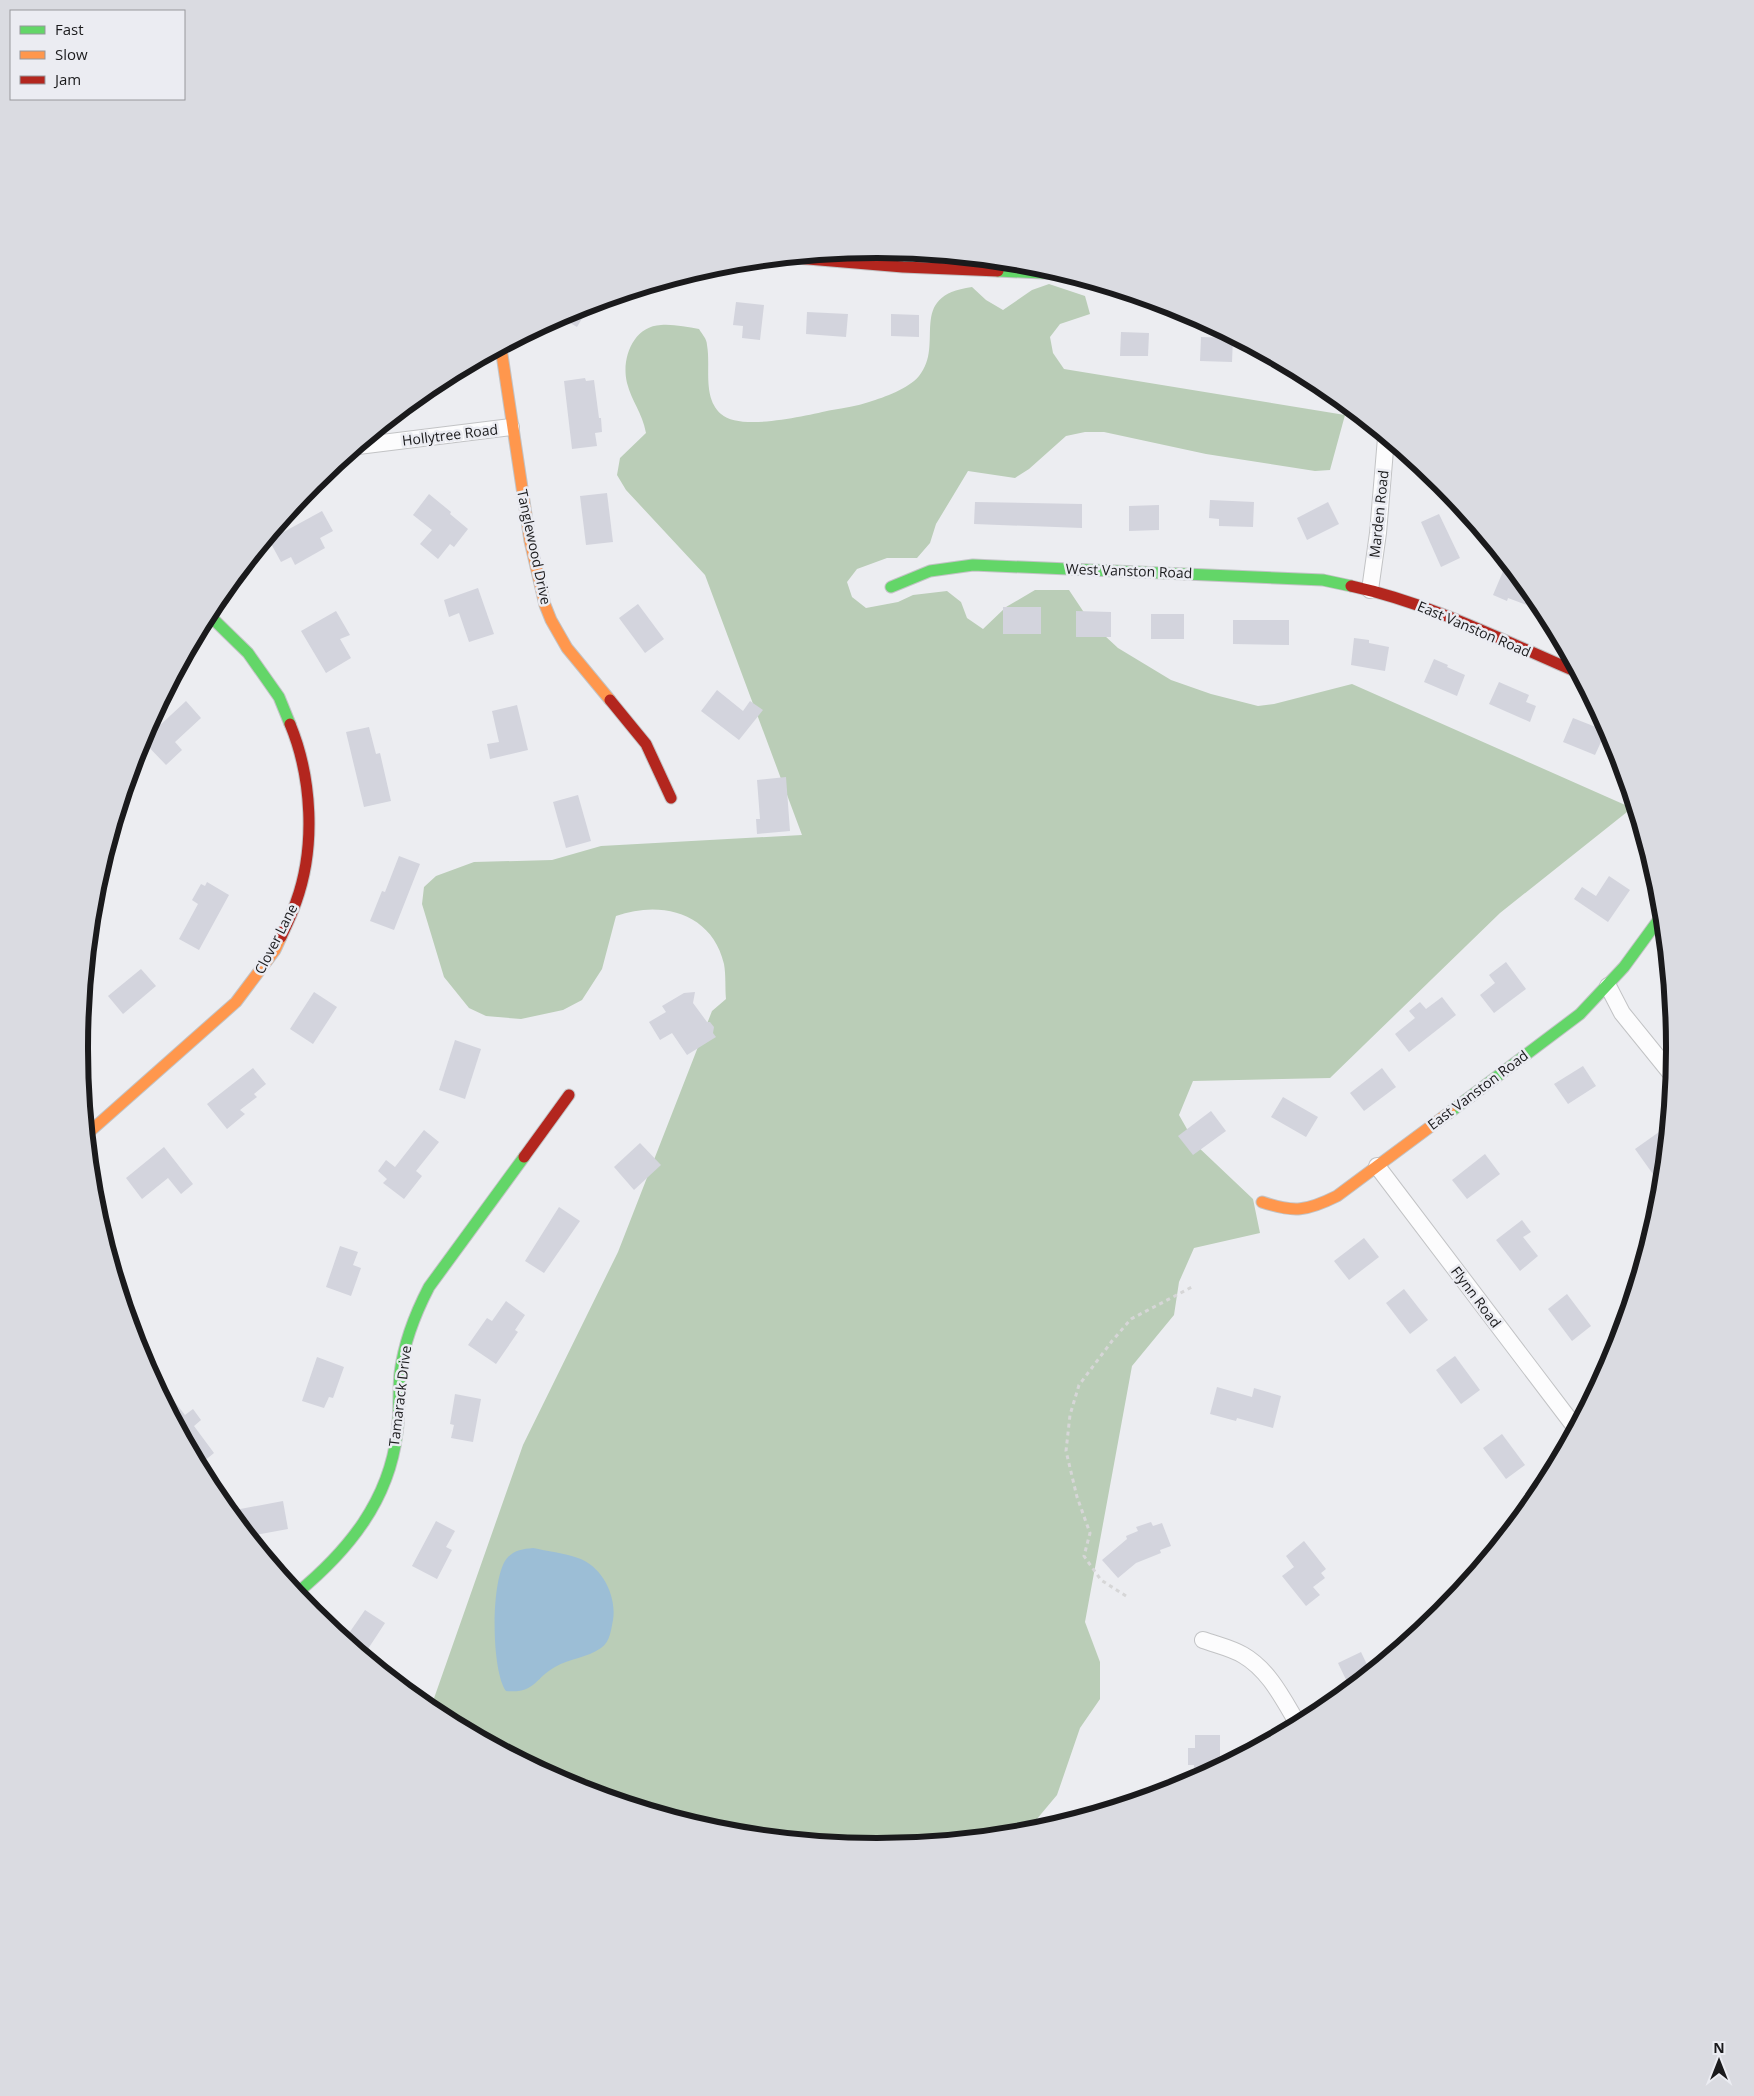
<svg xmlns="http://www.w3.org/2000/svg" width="1754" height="2096" font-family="'Open Sans',sans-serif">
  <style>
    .forest { fill: #bacdb7 }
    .water { fill: #9cbed6 }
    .building { fill: #d3d4dd }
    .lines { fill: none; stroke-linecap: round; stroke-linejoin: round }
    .street-casing { stroke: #c2c3c5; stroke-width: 18 }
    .fast-casing { stroke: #c2c3c5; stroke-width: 13 }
    .slow-casing { stroke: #c2c3c5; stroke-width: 13 }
    .jam-casing { stroke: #c2c3c5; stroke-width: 13 }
    .path { stroke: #d6d6d7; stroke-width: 3; stroke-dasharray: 4 4; stroke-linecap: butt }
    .street { stroke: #fcfcfd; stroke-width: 16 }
    .fast { stroke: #63d668; stroke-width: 11 }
    .slow { stroke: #ff974d; stroke-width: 11 }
    .jam { stroke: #b3261e; stroke-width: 11 }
    .labels { text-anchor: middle; stroke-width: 5; stroke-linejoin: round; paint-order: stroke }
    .street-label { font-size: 14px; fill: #1a1a1c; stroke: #ebecf2 }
    .rim { fill: none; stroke: #1a1a1c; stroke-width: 6 }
  </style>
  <rect width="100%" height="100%" fill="#ecedf1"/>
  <path class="forest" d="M 1049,284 L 1085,296 L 1090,314 L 1060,324 L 1050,337 L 1053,353 L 1064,369 L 1345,415 L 1330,470 L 1315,471 L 1206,454 L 1104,432 L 1085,432 L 1066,436 L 1029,469 L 1015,478 L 968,471 L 936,524 L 930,543 L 917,558 L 887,558 L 857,569 L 847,582 L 852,597 L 866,608 L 898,602 L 913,595 L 947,591 L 961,602 L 967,618 L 983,629 L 1006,607 L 1035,590 L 1069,590 L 1091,623 L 1118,648 L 1171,680 L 1211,694 L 1258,706 L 1274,704 L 1352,684 L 1632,808 L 1500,913 L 1330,1078 L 1193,1081 L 1179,1115 L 1196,1145 L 1253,1199 L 1260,1233 L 1194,1248 L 1179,1282 L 1174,1315 L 1132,1366 L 1085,1622 L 1100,1662 L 1100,1699 L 1080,1728 L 1057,1795 L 1026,1832 L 877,1846 L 721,1831 L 571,1785 L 442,1716 L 432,1704 L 523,1445 L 618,1252 L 712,1011 L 726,999 C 725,988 726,975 724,964 C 712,912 660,900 616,916 L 602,969 L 582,1000 L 563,1010 L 521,1019 L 486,1016 L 469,1008 L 444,977 L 422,904 L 424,887 L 436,876 L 474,862 L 552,860 L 601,846 L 802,835 L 705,575 L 626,490 L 617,475 L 620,458 L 646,433 C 642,412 632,402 627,383 C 621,359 633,326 661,325 C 673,324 687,327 699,329 C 702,334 707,339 707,345 C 711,367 702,397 721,414 C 741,432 807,415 832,410 C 844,408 857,406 869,402 C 885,397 908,389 919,376 C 946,344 905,296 972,287 L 986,300 L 1003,310 L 1032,290 Z"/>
  <path class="water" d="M 533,1548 C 547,1551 564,1553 578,1558 C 602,1566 617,1596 613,1620 C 611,1630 610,1642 601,1648 C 587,1658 570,1658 555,1667 C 535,1678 535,1694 506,1691 C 491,1671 490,1575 508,1557 C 515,1550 523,1549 533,1548 Z"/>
  <g class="building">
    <polygon points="736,302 764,305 760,340 742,338 743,326 733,325"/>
    <polygon points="590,305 577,327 560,317 572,310"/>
    <polygon points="807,312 848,314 846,337 806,334"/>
    <polygon points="891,314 919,315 919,337 891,336"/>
    <polygon points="1121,332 1149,333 1148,356 1120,356"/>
    <polygon points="1201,337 1233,338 1232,362 1200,361"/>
    <polygon points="585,378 586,381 594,380 599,418 601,418 602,432 595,433 597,446 572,449 564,381"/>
    <polygon points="607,493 613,542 586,545 580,496"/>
    <polygon points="429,494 451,512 450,514 468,529 454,547 450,544 438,559 420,544 432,530 413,515"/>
    <polygon points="1210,500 1254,502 1253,527 1219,526 1219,519 1209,518"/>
    <polygon points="975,502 1082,504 1082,528 974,524"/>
    <polygon points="1328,502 1339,524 1307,540 1297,518"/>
    <polygon points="1159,505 1159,530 1129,531 1129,506"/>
    <polygon points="322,511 333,531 320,538 325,548 295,565 291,557 281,562 269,540"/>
    <polygon points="1439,514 1460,558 1441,567 1421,522"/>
    <polygon points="1504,569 1516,574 1532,593 1527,605 1508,598 1507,601 1493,595"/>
    <polygon points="478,588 494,634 469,642 459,613 449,617 444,600"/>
    <polygon points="638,604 664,639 645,653 619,618"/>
    <rect x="1003" y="607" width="38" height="27"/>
    <polygon points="336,611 350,635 340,639 351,658 326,673 301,631"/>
    <polygon points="1076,611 1111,612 1111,637 1076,637"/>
    <rect x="1151" y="614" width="33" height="25"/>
    <polygon points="1233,620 1289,620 1289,645 1233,644"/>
    <polygon points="1354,638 1369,640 1369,643 1389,647 1385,671 1351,665"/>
    <polygon points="1434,659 1448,665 1447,667 1465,675 1457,696 1424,682"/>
    <polygon points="1499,682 1529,695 1526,702 1536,706 1530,722 1489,704"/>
    <polygon points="717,690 743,711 750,701 763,710 739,740 701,711"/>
    <polygon points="186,701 201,718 175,742 182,750 166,765 143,741"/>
    <polygon points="517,705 528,750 490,759 487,744 499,742 492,711"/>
    <polygon points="1573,718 1606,731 1595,755 1563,742"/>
    <polygon points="369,727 376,754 380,753 391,801 364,807 346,732"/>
    <polygon points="786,777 790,831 757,834 756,819 760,819 757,780"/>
    <polygon points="578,795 591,841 566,848 553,802"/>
    <polygon points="399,856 420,864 394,930 370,921 382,891 385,892"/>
    <polygon points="1609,876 1630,890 1608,922 1574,899 1582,887 1596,896"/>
    <polygon points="207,882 229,895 199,950 179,939 198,904 192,900 201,884 205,886"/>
    <polygon points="1506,962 1526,989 1494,1013 1480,995 1495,983 1489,975"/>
    <polygon points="141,969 156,986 123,1014 108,996"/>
    <polygon points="314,992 337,1007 313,1044 290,1029"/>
    <polygon points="695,992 693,1003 707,1022 710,1022 714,1027 713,1033 716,1037 687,1055 672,1033 660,1040 649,1022 666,1012 662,1006 684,993"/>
    <polygon points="1442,997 1456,1015 1409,1052 1395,1034 1415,1018 1409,1011 1420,1002 1426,1009"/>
    <polygon points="455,1040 481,1049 465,1099 439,1090"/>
    <polygon points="1583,1066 1596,1086 1568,1104 1554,1084"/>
    <polygon points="253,1068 266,1084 254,1094 257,1097 240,1110 245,1114 227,1129 207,1104"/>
    <polygon points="1382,1068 1396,1087 1364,1111 1350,1093"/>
    <polygon points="1283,1097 1318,1117 1306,1137 1271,1117"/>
    <polygon points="1211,1111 1226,1131 1193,1155 1178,1136"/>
    <polygon points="424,1130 439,1142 416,1171 422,1176 404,1199 383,1183 387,1179 378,1171 386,1160 395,1167"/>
    <polygon points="1659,1132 1666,1143 1663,1171 1655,1177 1635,1149"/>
    <polygon points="640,1143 661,1165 634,1190 614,1167"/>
    <polygon points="164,1147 193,1184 181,1194 168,1178 142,1199 126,1178"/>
    <polygon points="1485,1154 1500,1174 1467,1199 1452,1180"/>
    <polygon points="559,1207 580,1221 544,1273 525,1261"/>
    <polygon points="1522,1220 1531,1232 1523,1237 1538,1256 1520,1271 1496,1240"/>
    <polygon points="1364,1238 1379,1257 1349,1280 1334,1261"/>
    <polygon points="340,1246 358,1252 353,1265 361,1268 351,1296 326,1287"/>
    <polygon points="1404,1289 1428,1320 1410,1334 1386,1303"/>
    <polygon points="1567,1294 1591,1326 1572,1341 1548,1309"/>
    <polygon points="506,1301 525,1315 515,1330 518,1332 496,1364 468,1345 487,1318 492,1321"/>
    <polygon points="1455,1356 1480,1390 1461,1404 1436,1370"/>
    <polygon points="317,1357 344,1367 333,1398 329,1397 324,1408 302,1401"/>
    <polygon points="1217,1387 1252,1397 1254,1388 1281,1396 1273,1428 1237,1418 1236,1421 1210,1414"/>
    <polygon points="455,1394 481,1399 473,1442 451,1438 454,1425 450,1424"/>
    <polygon points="174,1401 185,1415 193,1409 201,1420 194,1426 214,1453 199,1465 167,1405"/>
    <polygon points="1502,1434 1525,1465 1506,1479 1483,1448"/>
    <polygon points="283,1501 288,1529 250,1536 237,1521 235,1510"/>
    <polygon points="436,1521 455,1531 446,1547 452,1550 437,1579 412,1566"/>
    <polygon points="1151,1522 1153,1526 1162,1523 1171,1546 1160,1550 1161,1553 1136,1563 1118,1578 1102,1560 1127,1539 1126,1536 1138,1531 1136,1527"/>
    <polygon points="1304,1541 1326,1569 1321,1573 1325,1578 1313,1587 1320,1595 1306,1606 1282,1576 1294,1567 1286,1556"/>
    <polygon points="365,1610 385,1623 364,1655 345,1639"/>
    <polygon points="1361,1652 1370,1671 1350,1688 1338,1663"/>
    <polygon points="1195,1735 1220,1735 1220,1765 1194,1779 1194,1765 1188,1765 1188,1748 1195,1748"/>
  </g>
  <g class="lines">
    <defs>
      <g id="street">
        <polyline points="358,446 511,427"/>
        <polyline points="1370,590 1378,533 1386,438"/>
        <polyline points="1608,986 1622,1013 1673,1076"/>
        <polyline points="1377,1166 1575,1427"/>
        <path d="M 1203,1640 C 1217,1645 1231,1648 1243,1655 C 1269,1670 1283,1699 1298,1724"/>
      </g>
      <g id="fast">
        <polyline points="998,271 1063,274"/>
        <polyline points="891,587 930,571 973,565 1323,580 1351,586"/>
        <polyline points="208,614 248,653 279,697 290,724"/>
        <polyline points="1450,1112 1580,1014 1624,967 1662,915"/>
        <path d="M 297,1593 C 348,1551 389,1501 397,1433 C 400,1413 398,1393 400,1373 C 404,1342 415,1314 429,1287 L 524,1157"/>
      </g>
      <g id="slow">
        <polyline points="501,348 530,541 545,605 551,620 567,648 610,700"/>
        <polyline points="87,1134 236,1002 275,950 281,937"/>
        <path d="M 1262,1202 C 1294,1213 1307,1211 1337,1196 L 1450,1112"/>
      </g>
      <g id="jam">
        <polyline points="796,258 903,267 998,271"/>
        <path d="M 1351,586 C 1430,603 1504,641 1577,672"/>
        <polyline points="610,700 646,744 671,798"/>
        <path d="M 281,937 C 286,926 292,914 296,902 C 316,847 312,777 290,724"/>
        <polyline points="524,1157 569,1095"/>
      </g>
    </defs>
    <use href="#street" class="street-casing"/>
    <use href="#fast" class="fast-casing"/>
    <use href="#slow" class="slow-casing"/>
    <use href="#jam" class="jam-casing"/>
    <polyline class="path" points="1126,1596 1101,1580 1084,1556 1090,1533 1077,1497 1066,1451 1070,1415 1079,1385 1112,1341 1131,1319 1192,1287"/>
    <use href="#street" class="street"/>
    <use href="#fast" class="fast"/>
    <use href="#slow" class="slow"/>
    <use href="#jam" class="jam"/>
  </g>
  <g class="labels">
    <g class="street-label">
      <text transform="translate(450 435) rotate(-7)" y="5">Hollytree Road</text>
      <text transform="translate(1379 514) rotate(-84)" y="5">Marden Road</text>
      <text transform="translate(534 547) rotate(78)" y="5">Tanglewood Drive</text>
      <text transform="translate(1129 571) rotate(2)" y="5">West Vanston Road</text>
      <text transform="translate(1474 629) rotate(23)" y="5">East Vanston Road</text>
      <text transform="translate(276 939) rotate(-63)" y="5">Clover Lane</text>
      <text transform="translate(1478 1090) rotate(-37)" y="5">East Vanston Road</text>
      <text transform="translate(1476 1297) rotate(53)" y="5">Flynn Road</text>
      <text transform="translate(400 1396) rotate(-83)" y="5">Tamarack Drive</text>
    </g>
  </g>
  <path d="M0 0H1754V2096H0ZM877 258H877A789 789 0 0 1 1666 1047V1049A789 789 0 0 1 877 1838H877A789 789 0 0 1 88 1049V1047A789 789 0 0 1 877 258Z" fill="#dadbe1" fill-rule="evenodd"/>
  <path class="rim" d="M877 258H877A789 789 0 0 1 1666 1047V1049A789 789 0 0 1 877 1838H877A789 789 0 0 1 88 1049V1047A789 789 0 0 1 877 258Z"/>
  <rect x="10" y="10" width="175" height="90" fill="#ebecf2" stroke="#97989c"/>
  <rect x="20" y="26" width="25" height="8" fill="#63d668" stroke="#97989c"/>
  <text x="55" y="35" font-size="15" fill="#1a1a1c">Fast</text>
  <rect x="20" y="51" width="25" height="8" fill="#ff974d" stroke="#97989c"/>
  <text x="55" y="60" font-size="15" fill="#1a1a1c">Slow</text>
  <rect x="20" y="76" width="25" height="8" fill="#b3261e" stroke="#97989c"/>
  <text x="55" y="85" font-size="15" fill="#1a1a1c">Jam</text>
  <g transform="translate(1719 2061)" stroke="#ebecf2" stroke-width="4" paint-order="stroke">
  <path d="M0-4L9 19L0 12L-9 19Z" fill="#1a1a1c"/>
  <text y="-8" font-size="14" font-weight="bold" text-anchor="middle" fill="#1a1a1c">N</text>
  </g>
</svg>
